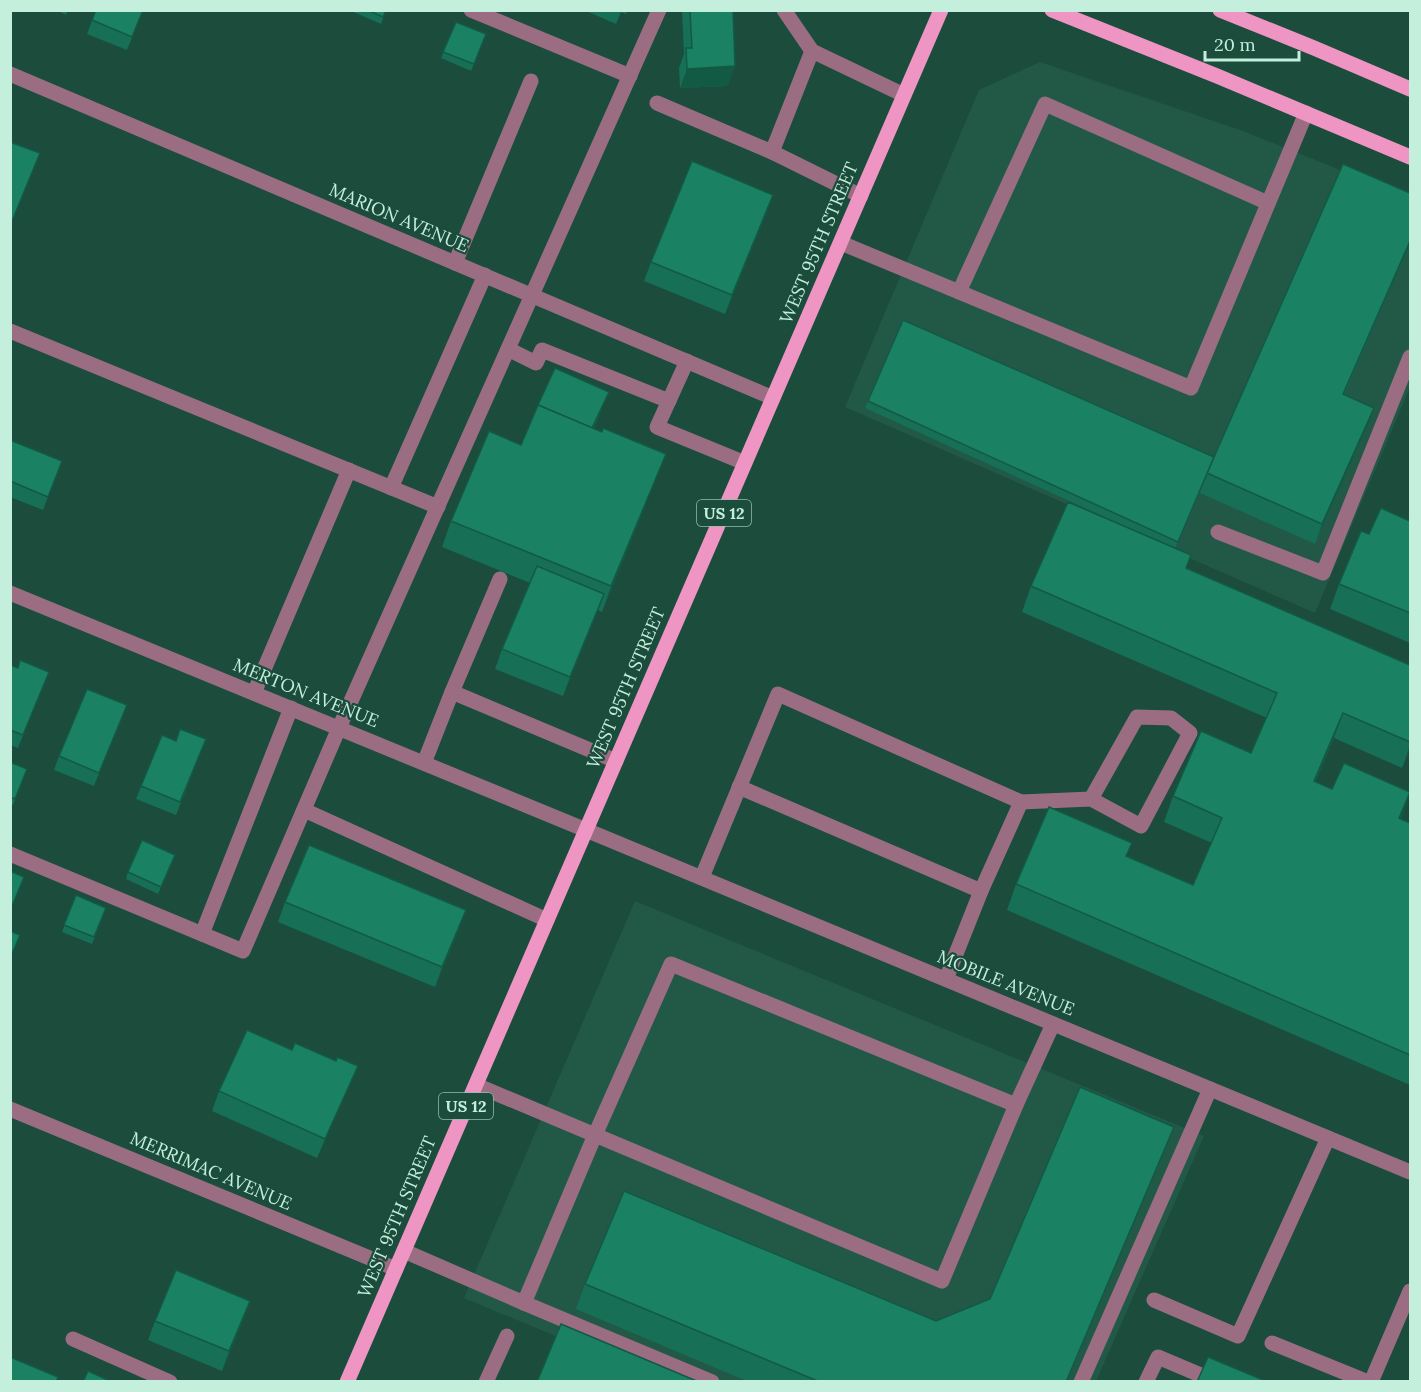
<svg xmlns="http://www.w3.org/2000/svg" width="1421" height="1392" font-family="Lora,serif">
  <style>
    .built { fill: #225946 }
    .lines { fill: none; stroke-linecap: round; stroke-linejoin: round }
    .minor { stroke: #9a6d83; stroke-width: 15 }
    .major { stroke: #ef95c3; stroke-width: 15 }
    .wall { fill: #176f55 }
    .shaded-wall { fill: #135a45 }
    .building { fill: #1b8163; stroke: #135a45; stroke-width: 1.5 }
    .labels { text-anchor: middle; stroke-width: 4.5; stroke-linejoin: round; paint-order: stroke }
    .shield { fill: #1b4c3c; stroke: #91bead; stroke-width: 1.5 }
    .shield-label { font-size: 16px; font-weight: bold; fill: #c4efdd }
    .street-label { font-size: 18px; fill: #c4efdd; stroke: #1b4c3c }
  </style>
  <rect width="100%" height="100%" fill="#1b4c3c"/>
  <g class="built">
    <polygon points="1040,62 1243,131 1410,198 1410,387 1315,613 845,407 979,90"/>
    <polygon points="635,901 1204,1136 1096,1381 663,1381 464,1298"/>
  </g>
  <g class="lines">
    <g class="minor">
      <polyline points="471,10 630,76"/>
      <polyline points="784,10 812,51"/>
      <polyline points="10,74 773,398"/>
      <polyline points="657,103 772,152"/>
      <polyline points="861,196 772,152 812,51 904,95"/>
      <polyline points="841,243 1191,388 1306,113"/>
      <polyline points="455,263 531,81"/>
      <polyline points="959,292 1045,104 1268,203"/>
      <polyline points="10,331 438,507"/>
      <polyline points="508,349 536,363 542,350 669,401"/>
      <polyline points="687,361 657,427 745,463"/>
      <polyline points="391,488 485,275"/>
      <polyline points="1218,532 1323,573 1410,357"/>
      <polyline points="500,579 452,692 616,761"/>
      <polyline points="10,593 586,830 1410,1172"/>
      <polyline points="254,693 349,470"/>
      <polyline points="424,763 452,692"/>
      <polyline points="739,787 981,891"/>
      <polyline points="1021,802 1091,799 1141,826 1190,733 1171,718 1137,717 1091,799"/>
      <polyline points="304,810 547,920"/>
      <polyline points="10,854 243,951 339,728 659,10"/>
      <polyline points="702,877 778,694 1021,802 981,891 946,979"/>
      <polyline points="202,934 291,708"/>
      <polyline points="476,1085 942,1281 1016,1105 1053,1024"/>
      <polyline points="10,1109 396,1269"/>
      <polyline points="404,1251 524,1303 595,1135 671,964 1016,1105"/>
      <polyline points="1154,1300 1238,1336 1328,1138"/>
      <polyline points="524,1303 712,1382"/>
      <polyline points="73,1339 170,1382"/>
      <polyline points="1272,1343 1368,1382"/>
      <polyline points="486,1382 507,1336"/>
      <polyline points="1081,1382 1210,1089"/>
      <polyline points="1146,1382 1158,1357 1217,1382"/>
      <polyline points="1371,1382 1410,1291"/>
    </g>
    <g class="major">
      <polyline points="1052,10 1217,76 1410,157"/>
      <polyline points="1220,10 1314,48 1410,89"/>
      <polyline points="347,1382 941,10"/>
    </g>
  </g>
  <g class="wall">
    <polygon points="56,10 68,10 66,15"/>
    <polygon points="96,10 143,10 127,50 87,34"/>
    <polygon points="351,10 386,10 381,24 351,11"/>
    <polygon points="584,10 628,10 626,14 621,12 616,24"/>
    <polygon points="682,10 733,10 728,86 680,88 679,68 684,54"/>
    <polygon points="456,22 486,34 471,71 441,58"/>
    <polygon points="766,214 725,314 644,281 651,262"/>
    <polygon points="1410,244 1344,395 1367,427 1315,544 1200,493 1175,548 1187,569 1410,665 1410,749 1402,768 1334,738 1315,782 1410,823 1410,1085 1007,910 1016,884 1127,856 1193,885 1212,843 1164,822 1173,796 1251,753 1267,718 1022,612 1031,586 1142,534 865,408 868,401 1214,457"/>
    <polygon points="601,411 594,428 656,479 602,612 598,610 563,696 495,669 502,649 530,583 442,547 451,521 521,445"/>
    <polygon points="10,440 62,461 43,510 10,497"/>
    <polygon points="1410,521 1410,643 1330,609 1339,584 1369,534"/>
    <polygon points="10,665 18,668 49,672 18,748 10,745"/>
    <polygon points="122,718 94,786 54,770 59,756"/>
    <polygon points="206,739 176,815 136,799 141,786 176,741"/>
    <polygon points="10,762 27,769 13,805 10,804"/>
    <polygon points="175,855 158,894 126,879 128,872"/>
    <polygon points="76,895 106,908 92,944 62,932"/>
    <polygon points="285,902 466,910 435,987 278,922"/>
    <polygon points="292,1050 350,1085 317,1158 212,1111 219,1091"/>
    <polygon points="1174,1127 1164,1153 1067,1382 749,1382 576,1309 585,1284 936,1321 990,1299"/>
    <polygon points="250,1301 243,1320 222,1371 148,1340 155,1321"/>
  </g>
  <g class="shaded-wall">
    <polygon points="735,66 728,86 680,88 687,69"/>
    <polygon points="773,195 766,214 725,314 732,295"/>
    <polygon points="1410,241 1410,244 1335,414 1343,394"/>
    <polygon points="609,392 601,411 584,450 591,430"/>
    <polygon points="1374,408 1367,427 1315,544 1322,524"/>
    <polygon points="666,454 656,479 602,612 611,586"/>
    <polygon points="604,594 597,613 563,696 570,677"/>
    <polygon points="49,672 44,686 18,748 23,735"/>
    <polygon points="127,705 122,718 94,786 99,773"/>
    <polygon points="1343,713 1334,738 1304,806 1314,781"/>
    <polygon points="1410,745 1410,749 1402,768"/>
    <polygon points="1410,793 1402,818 1390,843 1399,818"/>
    <polygon points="466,910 459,930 435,987 442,967"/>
    <polygon points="358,1066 350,1085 317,1158 325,1139"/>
    <polygon points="1174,1127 1164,1153 1067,1382 1066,1382"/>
    <polygon points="250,1301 243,1320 222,1371 229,1351"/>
  </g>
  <g class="building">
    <polygon points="96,10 143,10 132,37 92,20"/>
    <polygon points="367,10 386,10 383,17"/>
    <polygon points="690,10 733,10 735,66 687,69 686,48 692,48"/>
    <polygon points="456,22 486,34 474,64 443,52"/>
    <polygon points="10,142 40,153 12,221 10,220"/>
    <polygon points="692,161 773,195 732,295 651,262"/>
    <polygon points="1343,164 1410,193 1410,241 1343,394 1374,408 1322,524 1207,473"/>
    <polygon points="903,320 1214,457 1178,542 868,401"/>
    <polygon points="555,368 609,392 592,428 538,405"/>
    <polygon points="538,405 602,432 603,428 666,454 611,586 451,521 489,431 521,445"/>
    <polygon points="10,440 62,461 48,497 10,481"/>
    <polygon points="1068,502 1191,555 1186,568 1410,665 1410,742 1343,713 1314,781 1332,789 1344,763 1410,792 1399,818 1410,823 1410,1055 1016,884 1049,807 1132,843 1126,856 1193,885 1222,818 1173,796 1201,731 1251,753 1277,693 1031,586"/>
    <polygon points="1381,508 1410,521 1410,613 1339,584 1361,531 1369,534"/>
    <polygon points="537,566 604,594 570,677 502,649"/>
    <polygon points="20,660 49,672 23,735 10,730 10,665 18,668"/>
    <polygon points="87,689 127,705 99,773 59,756"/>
    <polygon points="180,729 206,739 180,802 141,786 162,735 176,741"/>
    <polygon points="10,762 27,769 15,799 10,797"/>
    <polygon points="142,840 175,855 161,887 128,872"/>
    <polygon points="309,845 466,910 442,967 285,902"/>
    <polygon points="10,871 24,877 12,906 10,906"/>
    <polygon points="76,895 106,908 94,937 64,925"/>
    <polygon points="10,931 20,935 10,958"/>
    <polygon points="247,1030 292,1050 295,1043 336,1061 337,1057 358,1066 325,1139 219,1091"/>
    <polygon points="1080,1087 1174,1127 1066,1382 820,1382 585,1284 624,1191 936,1321 990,1299"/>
    <polygon points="176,1270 250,1301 229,1351 155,1321"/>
    <polygon points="561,1324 699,1382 537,1382"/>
    <polygon points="10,1357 58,1377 56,1382 10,1382"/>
    <polygon points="1208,1357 1268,1382 1197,1382"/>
    <polygon points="88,1371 112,1382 83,1382"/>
  </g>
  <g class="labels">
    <g class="shield">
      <rect x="697" y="500" width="54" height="26" rx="4.5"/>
      <rect x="439" y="1093" width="54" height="26" rx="4.5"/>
    </g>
    <g class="shield-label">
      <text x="724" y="519">US 12</text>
      <text x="466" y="1112">US 12</text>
    </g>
    <g class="street-label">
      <text transform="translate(399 218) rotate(23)" y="6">MARION AVENUE</text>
      <text transform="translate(819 243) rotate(-67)" y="6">WEST 95TH STREET</text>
      <text transform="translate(626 688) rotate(-67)" y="6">WEST 95TH STREET</text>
      <text transform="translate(306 693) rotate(22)" y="6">MERTON AVENUE</text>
      <text transform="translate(1006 983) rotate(22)" y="6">MOBILE AVENUE</text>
      <text transform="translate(211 1171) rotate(23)" y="6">MERRIMAC AVENUE</text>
      <text transform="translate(397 1217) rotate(-67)" y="6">WEST 95TH STREET</text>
    </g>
  </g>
  <rect width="1421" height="1392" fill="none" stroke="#c4efdd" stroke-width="24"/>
  <path d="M1205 51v9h94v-9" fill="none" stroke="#c4efdd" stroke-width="3"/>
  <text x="1214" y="51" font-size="18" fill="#c4efdd" stroke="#1b4c3c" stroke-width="4.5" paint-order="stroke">20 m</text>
</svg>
